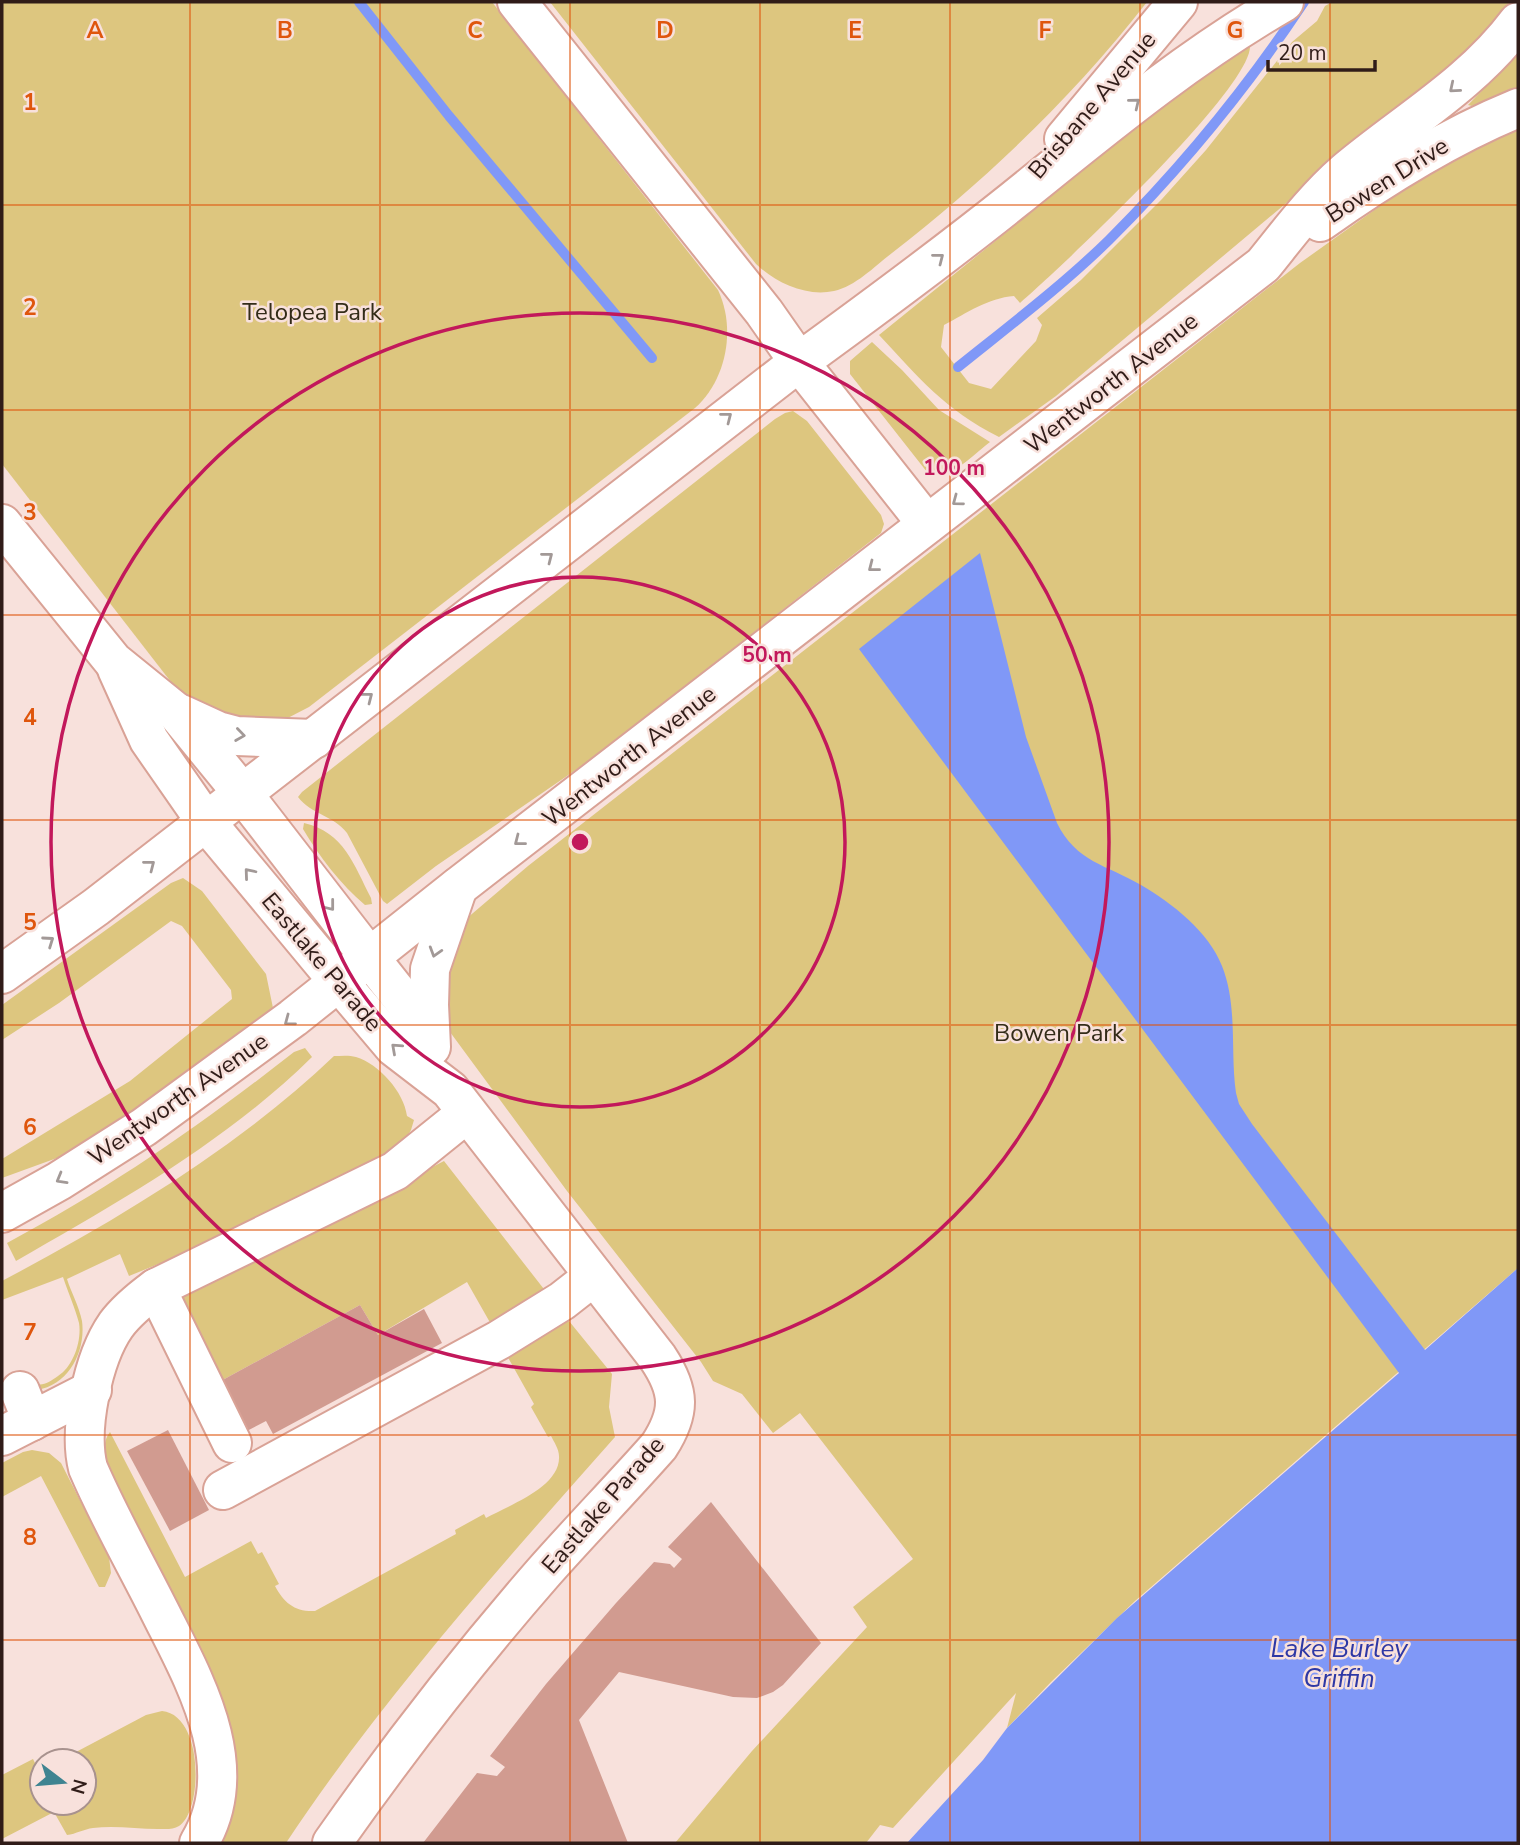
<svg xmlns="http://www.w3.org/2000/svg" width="1520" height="1845" font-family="'Nunito Sans',sans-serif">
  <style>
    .green { fill: #ddc67f }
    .water { fill: #8098f7 }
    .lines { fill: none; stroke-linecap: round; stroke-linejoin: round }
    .stream { stroke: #8098f7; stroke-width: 10 }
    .building { fill: #d19b90 }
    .minor-casing { stroke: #d9a296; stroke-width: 42 }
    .major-casing { stroke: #d9a296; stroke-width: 42 }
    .minor { stroke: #fff; stroke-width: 38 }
    .major { stroke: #fff; stroke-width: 38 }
    .oneway { stroke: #a29997 }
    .grid { fill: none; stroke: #df560d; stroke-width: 2; stroke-opacity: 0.55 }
    .ring { fill: none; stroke: #c2185b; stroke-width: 3.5 }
    .labels { text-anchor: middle; stroke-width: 5; stroke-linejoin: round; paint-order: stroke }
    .street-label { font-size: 24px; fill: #301c18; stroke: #f8e1dc }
    .park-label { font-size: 24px; fill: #332c18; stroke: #f8e1dc }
    .water-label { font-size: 26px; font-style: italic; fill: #2e38a5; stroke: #f8e1dc }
    .grid-label { font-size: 23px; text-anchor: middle; font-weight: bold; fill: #df560d; stroke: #f8e1dc; stroke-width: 5; stroke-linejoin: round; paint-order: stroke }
    .centre { fill: #c2185b; stroke: #f8e1dc; stroke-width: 3.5 }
    .ring-label { font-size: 21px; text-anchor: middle; font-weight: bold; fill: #c2185b; stroke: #f8e1dc; stroke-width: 5; stroke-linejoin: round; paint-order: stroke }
  </style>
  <rect width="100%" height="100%" fill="#f8e1dc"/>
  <g class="green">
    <path d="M 2,2 L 492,2 L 718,290 C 736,328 727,379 695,408 L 309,707 L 280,722 L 214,718 L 178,691 L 2,464 Z"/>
    <path d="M 550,2 L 1147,2 C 1074,96 986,180 892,253 C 875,266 856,286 834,291 C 806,297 776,283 756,264 Z"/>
    <path d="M 1332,2 L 1510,2 L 1481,40 L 1056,396 L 999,437 C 944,409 920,379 879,335 L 1213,65 L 1250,45 C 1254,87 1059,269 1020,303 L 1014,296 C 988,298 967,313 944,325 L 941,347 L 969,383 L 991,389 L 1036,341 L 1042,325 L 1037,318 L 1081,280 L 1162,199 L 1206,150 L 1292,42 L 1317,21 L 1325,6 Z"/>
    <polygon points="1518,53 1518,88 1472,106 1468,105"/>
    <polygon points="1518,130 1518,1268 1135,1601 1051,1682 1007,1728 1016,1693 893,1828 880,1825 866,1843 675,1843 752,1751 867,1627 853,1607 913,1559 800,1413 773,1433 742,1394 713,1381 701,1362 567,1191 450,1032 438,1003 466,919 528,866 1300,263 1408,186 1455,158"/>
    <path d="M 872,342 L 902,370 L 939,410 L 990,442 C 974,454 947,484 927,472 L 850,374 L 850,361 Z"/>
    <path d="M 793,411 L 807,421 L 881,515 L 884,524 L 881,533 L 596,756 L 436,866 L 387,904 L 383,901 L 347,833 C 333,815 312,815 298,797 L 302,792 L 775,419 L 785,413 Z"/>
    <path d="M 304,823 C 344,832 354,865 371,898 L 372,904 L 365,905 C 341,885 319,856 303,829 Z"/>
    <polygon points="183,878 202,891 266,974 273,1008 108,1129 57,1158 2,1178 2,1159 130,1081 232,999 231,990 182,926 171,921 59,1003 2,1040 2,1005 171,883"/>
    <path d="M 305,1048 L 312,1057 C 227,1141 119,1202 16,1261 L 7,1243 C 112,1187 201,1125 294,1052 Z"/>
    <path d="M 334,1056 C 341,1056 349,1055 356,1057 C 379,1064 404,1092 407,1116 L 414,1120 L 411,1130 L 401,1147 L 205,1245 L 129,1276 L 120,1254 L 67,1279 C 71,1292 79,1306 82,1321 C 86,1351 69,1385 37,1390 L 33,1383 C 43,1387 49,1382 58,1376 C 73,1367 82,1341 79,1323 C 75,1308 68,1292 63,1277 L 2,1300 L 2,1281 C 117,1220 239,1147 334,1056 Z"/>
    <polygon points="444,1161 547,1293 492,1326 467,1282 378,1335 360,1305 219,1382 181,1303 184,1295"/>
    <path d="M 569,1321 L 612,1374 L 609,1407 L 615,1437 C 499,1568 383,1697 286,1843 L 215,1843 L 223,1823 L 105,1460 C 105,1449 103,1441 110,1432 L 185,1577 L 251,1541 L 258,1554 L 262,1552 L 279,1584 L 275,1586 C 284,1603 295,1612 315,1611 L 456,1534 L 455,1530 L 484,1514 L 486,1518 C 509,1505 561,1487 559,1456 C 559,1449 554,1442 551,1436 L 548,1437 L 531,1407 L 534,1404 L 505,1352 L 548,1328 Z"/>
    <polygon points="32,1450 49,1453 61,1463 109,1557 111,1573 105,1587 99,1587 41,1476 2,1497 2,1463 23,1452"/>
    <path d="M 162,1711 C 204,1715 203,1811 179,1826 C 173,1830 165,1829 158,1829 C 137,1829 114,1825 93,1828 C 84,1829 76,1834 67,1835 L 54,1812 L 2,1839 L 2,1775 L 33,1759 L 39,1771 L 42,1770 L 42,1803 L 84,1803 L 84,1761 L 59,1761 L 146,1715 Z"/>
  </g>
  <path class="water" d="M 980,553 L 1026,737 L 1057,823 C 1076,862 1107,865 1141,885 C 1172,903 1209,932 1222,966 C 1238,1006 1230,1051 1236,1093 L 1239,1104 L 1252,1124 L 1425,1350 L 1518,1268 L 1518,1843 L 907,1843 L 983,1760 L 1007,1728 L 1117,1618 L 1399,1373 L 859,649 Z"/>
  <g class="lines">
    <g class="stream">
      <polyline points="359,2 449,116 652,358"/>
      <path d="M 958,367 C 1009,326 1062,286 1109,240 C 1182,167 1247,88 1304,2"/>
    </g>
  </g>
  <g class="building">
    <polygon points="360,1305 378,1335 424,1309 442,1343 273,1434 266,1421 245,1432 219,1382"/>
    <polygon points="168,1430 209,1510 170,1531 127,1451"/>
    <polygon points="711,1502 821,1643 783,1685 773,1692 757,1698 733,1697 619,1672 579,1720 628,1843 423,1843 477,1773 497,1776 505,1767 490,1756 546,1684 616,1603 654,1562 670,1564 674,1568 682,1559 668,1547"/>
  </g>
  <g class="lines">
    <defs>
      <g id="minor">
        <polyline points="517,2 764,312 799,362"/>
        <polyline points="2,524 113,661 176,712 243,794"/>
        <polyline points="117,669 149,740 206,822"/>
        <polyline points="181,714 218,731 237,736 314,739"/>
        <polyline points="370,958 412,1011 428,1040"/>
        <polyline points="431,1047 429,1005 430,969 458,887"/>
        <polyline points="156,1288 232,1443"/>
        <polyline points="20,1391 32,1421"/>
        <polyline points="2,1436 92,1390"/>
        <polyline points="223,1490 499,1340 562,1301 594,1276"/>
        <path d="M 199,1843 C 245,1767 194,1680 160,1612 C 136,1564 109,1517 88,1468 C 78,1429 93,1358 116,1325 C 127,1310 141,1299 156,1288 L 395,1171 L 467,1113"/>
        <path d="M 332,1843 C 398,1749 468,1659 543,1573 C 581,1530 621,1489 659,1446 C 681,1412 680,1391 658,1358 L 450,1090 L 394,1047 L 339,982"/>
      </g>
      <g id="major">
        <polyline points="1064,139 1178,2"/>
        <path d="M 1320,222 C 1382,178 1447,137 1518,108"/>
        <polyline points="799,362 927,524"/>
        <polyline points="243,794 370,958"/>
        <polyline points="206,822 339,982"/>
        <path d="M 2,974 L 96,907 L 799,362 C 872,309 945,255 1015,199 C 1102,129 1187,58 1284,2"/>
        <path d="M 2,1213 L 59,1181 L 144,1127 L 293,1018 L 458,887 L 1263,265 C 1289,233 1314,199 1345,172 C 1403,123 1471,85 1518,22"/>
      </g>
    </defs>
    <use href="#minor" class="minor-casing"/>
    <use href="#major" class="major-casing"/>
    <use href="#minor" class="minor"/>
    <use href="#major" class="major"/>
  </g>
  <defs><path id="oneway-chevron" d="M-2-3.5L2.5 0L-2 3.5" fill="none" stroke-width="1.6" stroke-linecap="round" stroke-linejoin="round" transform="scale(1.75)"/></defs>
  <g class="oneway">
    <use href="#oneway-chevron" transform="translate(1454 88) rotate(140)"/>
    <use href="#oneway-chevron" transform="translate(1135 103) rotate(-39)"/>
    <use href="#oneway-chevron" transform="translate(939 258) rotate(-38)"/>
    <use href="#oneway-chevron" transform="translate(727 417) rotate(-38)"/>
    <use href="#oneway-chevron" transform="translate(957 501) rotate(143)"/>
    <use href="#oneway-chevron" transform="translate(548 557) rotate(-38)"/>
    <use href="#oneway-chevron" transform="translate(873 567) rotate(142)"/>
    <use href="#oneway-chevron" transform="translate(368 697) rotate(-38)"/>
    <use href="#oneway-chevron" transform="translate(240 735) rotate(8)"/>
    <use href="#oneway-chevron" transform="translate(519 841) rotate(142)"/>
    <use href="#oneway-chevron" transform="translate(150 865) rotate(-38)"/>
    <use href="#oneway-chevron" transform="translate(249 873) rotate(-130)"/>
    <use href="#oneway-chevron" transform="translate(330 906) rotate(52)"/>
    <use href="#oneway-chevron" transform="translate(49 941) rotate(-35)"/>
    <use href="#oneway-chevron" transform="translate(435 952) rotate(107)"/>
    <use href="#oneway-chevron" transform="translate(289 1021) rotate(143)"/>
    <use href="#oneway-chevron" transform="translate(396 1048) rotate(-138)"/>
    <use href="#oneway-chevron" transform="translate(61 1179) rotate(150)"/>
  </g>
  <path class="grid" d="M 190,2 L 190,1843M 380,2 L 380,1843M 570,2 L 570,1843M 760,2 L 760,1843M 950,2 L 950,1843M 1140,2 L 1140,1843M 1330,2 L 1330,1843M 2,205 L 1518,205M 2,410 L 1518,410M 2,615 L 1518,615M 2,820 L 1518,820M 2,1025 L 1518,1025M 2,1230 L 1518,1230M 2,1435 L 1518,1435M 2,1640 L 1518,1640"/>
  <g class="ring">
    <circle cx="580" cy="842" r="265"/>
    <circle cx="580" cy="842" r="529"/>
  </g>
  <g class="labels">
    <g class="street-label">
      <text transform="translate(1092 105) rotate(-50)" y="8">Brisbane Avenue</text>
      <text transform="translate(1387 180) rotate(-32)" y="8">Bowen Drive</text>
      <text transform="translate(1111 383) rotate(-38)" y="8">Wentworth Avenue</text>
      <text transform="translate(629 756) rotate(-38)" y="8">Wentworth Avenue</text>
      <text transform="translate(322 962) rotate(50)" y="8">Eastlake Parade</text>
      <text transform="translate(178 1099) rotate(-35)" y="8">Wentworth Avenue</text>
      <text transform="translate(603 1505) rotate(-49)" y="8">Eastlake Parade</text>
    </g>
    <g class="park-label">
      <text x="312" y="320">Telopea Park</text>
      <text x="1059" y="1041">Bowen Park</text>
    </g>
    <g class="water-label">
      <text x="1339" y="1657">Lake Burley<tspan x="1339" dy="30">Griffin</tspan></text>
    </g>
  </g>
  <g class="grid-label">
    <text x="95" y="38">A</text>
    <text x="285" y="38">B</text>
    <text x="475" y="38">C</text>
    <text x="665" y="38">D</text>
    <text x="855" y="38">E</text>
    <text x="1045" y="38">F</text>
    <text x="1235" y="38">G</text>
    <text x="30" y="110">1</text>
    <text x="30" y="315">2</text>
    <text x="30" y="520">3</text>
    <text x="30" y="725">4</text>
    <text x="30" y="930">5</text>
    <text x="30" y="1135">6</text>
    <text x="30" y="1340">7</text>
    <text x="30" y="1545">8</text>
  </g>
  <circle cx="580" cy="842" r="10" class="centre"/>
  <g class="ring-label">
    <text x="954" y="475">100 m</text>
    <text x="767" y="662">50 m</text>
  </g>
  <rect width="1520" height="1845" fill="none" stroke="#301c18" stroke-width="7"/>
  <g transform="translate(63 1782) rotate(106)"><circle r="33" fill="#f8e1dc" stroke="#a8928e" stroke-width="2"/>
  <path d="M0-5L12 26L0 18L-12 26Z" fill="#3f8491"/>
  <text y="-10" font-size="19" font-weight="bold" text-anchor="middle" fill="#301c18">N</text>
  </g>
  <path d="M1268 60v10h107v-10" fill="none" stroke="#301c18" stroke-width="3.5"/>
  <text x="1278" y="60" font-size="21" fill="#301c18" stroke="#f8e1dc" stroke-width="5" paint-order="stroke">20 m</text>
</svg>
